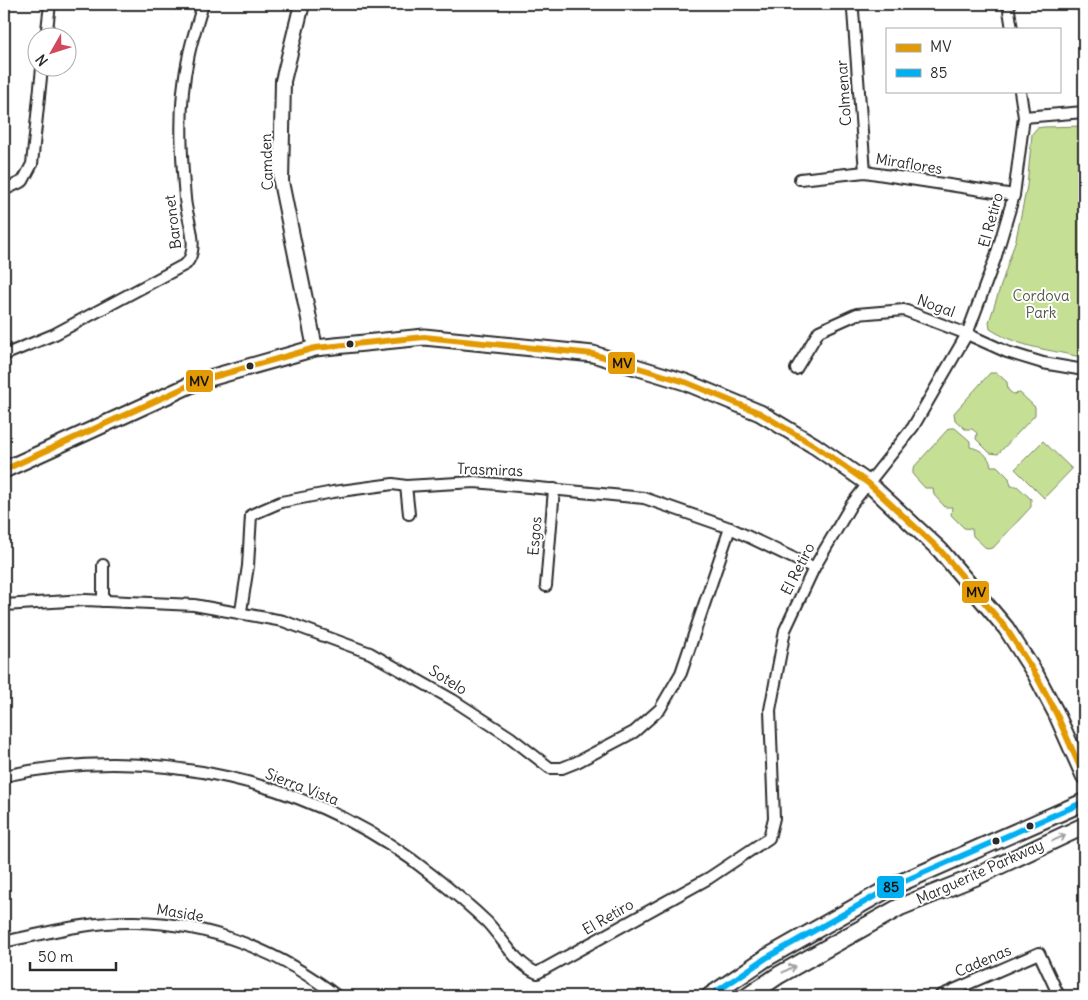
<svg xmlns="http://www.w3.org/2000/svg" width="1088" height="1000" font-family="Delius,sans-serif">
  <style>
    .green { fill: #c5df95; stroke: #788560 }
    .lines { fill: none; stroke-linecap: round; stroke-linejoin: round }
    .minor-casing { stroke: #2b2b2b; stroke-width: 14 }
    .tertiary-casing { stroke: #2b2b2b; stroke-width: 18 }
    .secondary-casing { stroke: #2b2b2b; stroke-width: 19 }
    .primary-casing { stroke: #2b2b2b; stroke-width: 20 }
    .minor { stroke: #fff; stroke-width: 10 }
    .tertiary { stroke: #fff; stroke-width: 14 }
    .secondary { stroke: #fff; stroke-width: 15 }
    .primary { stroke: #fff; stroke-width: 16 }
    .bus-1-casing { stroke: #fff; stroke-width: 10 }
    .bus-2-casing { stroke: #fff; stroke-width: 10 }
    .bus-1 { stroke: #e39a04; stroke-width: 6 }
    .bus-2 { stroke: #00aff2; stroke-width: 6 }
    .oneway { stroke: #a0a0a0 }
    .bus-dot { fill: #2b2b2b; stroke: #fff; stroke-width: 2 }
    .labels { text-anchor: middle; stroke-width: 4; stroke-linejoin: round; paint-order: stroke }
    .street-label { font-size: 15px; fill: #2b2b2b; stroke: #fff }
    .park-label { font-size: 15px; fill: #525846; stroke: #fff }
    .line-badge { stroke: #fff; stroke-width: 2 }
    .pale-badge-label { font-size: 14px; text-anchor: middle; font-weight: bold; fill: #111 }
  </style>
  <rect width="100%" height="100%" fill="#fff"/>
  <filter id="ink" filterUnits="userSpaceOnUse"><feTurbulence type="fractalNoise" baseFrequency=".02" numOctaves="2"/><feDisplacementMap in="SourceGraphic" scale="10" xChannelSelector="R" yChannelSelector="G"/><feConvolveMatrix kernelMatrix="1 2 1 2 8 2 1 2 1" color-interpolation-filters="sRGB"/></filter>
  <g filter="url(#ink)">
    <g class="green">
      <path d="M 1084,126 L 1084,358 C 1050,349 1022,349 990,329 L 989,322 L 1016,239 L 1027,186 L 1032,134 L 1037,128 L 1044,127 Z"/>
      <polygon points="990,373 997,373 1007,382 1008,390 1013,394 1020,393 1035,407 1035,415 998,454 990,453 976,439 977,433 972,429 965,429 955,420 954,413"/>
      <path d="M 949,428 L 955,428 L 970,441 L 970,447 C 980,449 989,455 991,466 L 997,466 L 1009,478 L 1011,486 L 1017,486 L 1031,499 L 1031,507 L 993,548 L 987,549 L 973,536 L 972,529 L 964,528 L 951,515 L 952,507 L 945,507 L 934,495 L 933,488 L 925,488 L 913,475 L 913,468 Z"/>
      <polygon points="1043,441 1072,469 1044,498 1015,469"/>
    </g>
    <g class="lines">
      <defs>
        <g id="minor">
          <polyline points="1008,4 1012,29"/>
          <polyline points="853,11 865,172"/>
          <polyline points="46,38 50,4"/>
          <polyline points="1024,117 1084,112"/>
          <polyline points="800,179 865,172 1014,195"/>
          <polyline points="4,190 23,181 32,164 42,68"/>
          <path d="M 4,355 L 55,334 L 186,264 C 201,247 186,218 185,198 C 181,152 178,105 188,59 C 191,41 198,22 203,4"/>
          <polyline points="796,369 819,331 857,314 904,310 967,334 1007,352 1043,363 1084,370"/>
          <polyline points="406,486 409,514"/>
          <polyline points="546,586 554,489"/>
          <polyline points="103,601 103,565"/>
          <polyline points="4,605 85,600 194,605 283,621 370,653 453,700 510,737 550,768 562,768 577,762 634,732 660,709 681,673 730,528"/>
          <polyline points="241,611 248,566 251,515 281,502 333,492 393,484 406,486 475,482 644,498 730,528 814,568"/>
          <path d="M 4,776 C 151,743 315,780 432,875 C 451,890 469,905 487,922 C 503,939 515,963 537,973 L 709,878 L 769,838 L 774,818 L 770,710 L 785,630 L 814,568 L 851,505 L 913,427 L 967,334 L 995,259 L 1014,195 L 1024,117 L 1020,91"/>
          <path d="M 4,942 C 46,933 91,921 135,922 C 209,923 279,951 337,996"/>
          <polyline points="940,996 1039,953 1059,996"/>
        </g>
        <polyline id="tertiary" points="302,4 283,81 281,182 315,348"/>
        <polyline id="secondary" points="4,470 199,381 315,348 424,337 593,354 685,382 760,413 815,446 868,483 940,550 1006,628 1036,675 1056,713 1084,776"/>
        <g id="primary">
          <polyline points="710,996 766,958 891,887 1084,802"/>
          <polyline points="748,996 779,975 900,907 975,877 1084,826"/>
        </g>
      </defs>
      <use href="#minor" class="minor-casing"/>
      <use href="#tertiary" class="tertiary-casing"/>
      <use href="#secondary" class="secondary-casing"/>
      <use href="#primary" class="primary-casing"/>
      <use href="#minor" class="minor"/>
      <use href="#tertiary" class="tertiary"/>
      <use href="#secondary" class="secondary"/>
      <use href="#primary" class="primary"/>
      <defs>
        <polyline id="bus-1" points="4,470 199,381 315,348 424,337 593,354 685,382 760,413 815,446 868,483 940,550 1006,628 1036,675 1056,713 1084,776"/>
        <polyline id="bus-2" points="710,996 766,958 891,887 1084,802"/>
      </defs>
      <use href="#bus-1" class="bus-1-casing"/>
      <use href="#bus-2" class="bus-2-casing"/>
      <use href="#bus-1" class="bus-1"/>
      <use href="#bus-2" class="bus-2"/>
    </g>
    <defs><path id="oneway-shaft" d="M-6 0H5M1.5-3L5.5 0L1.5 3" fill="none" stroke-width="1.6" stroke-linecap="round" stroke-linejoin="round" transform="scale(1.25)"/></defs>
    <g class="oneway">
      <use href="#oneway-shaft" transform="translate(1059 838) rotate(-25)"/>
      <use href="#oneway-shaft" transform="translate(789 969) rotate(-29)"/>
    </g>
  </g>
  <g class="bus-dot">
    <circle cx="350" cy="344" r="4.5"/>
    <circle cx="250" cy="366" r="4.5"/>
    <circle cx="1030" cy="826" r="4.5"/>
    <circle cx="996" cy="841" r="4.5"/>
  </g>
  <g class="labels">
    <g class="street-label">
      <text transform="translate(844 93) rotate(-94)" y="5">Colmenar</text>
      <text transform="translate(267 162) rotate(-92)" y="5">Camden</text>
      <text transform="translate(909 164) rotate(9)" y="5">Miraflores</text>
      <text transform="translate(991 220) rotate(-75)" y="5">El Retiro</text>
      <text transform="translate(173 222) rotate(-97)" y="5">Baronet</text>
      <text transform="translate(936 306) rotate(20)" y="5">Nogal</text>
      <text transform="translate(490 470) rotate(2)" y="5">Trasmiras</text>
      <text transform="translate(535 536) rotate(-85)" y="5">Esgos</text>
      <text transform="translate(798 569) rotate(-63)" y="5">El Retiro</text>
      <text transform="translate(448 680) rotate(32)" y="5">Sotelo</text>
      <text transform="translate(302 787) rotate(21)" y="5">Sierra Vista</text>
      <text transform="translate(980 872) rotate(-24)" y="5">Marguerite Parkway</text>
      <text transform="translate(180 913) rotate(9)" y="5">Maside</text>
      <text transform="translate(608 917) rotate(-30)" y="5">El Retiro</text>
      <text transform="translate(983 961) rotate(-23)" y="5">Cadenas</text>
    </g>
    <g class="park-label">
      <text x="1041" y="301">Cordova<tspan x="1041" dy="17">Park</tspan></text>
    </g>
  </g>
  <g class="line-badge">
    <rect x="607" y="351" width="29" height="24" rx="5" fill="#e39a04"/>
    <rect x="185" y="369" width="29" height="24" rx="5" fill="#e39a04"/>
    <rect x="961" y="580" width="29" height="24" rx="5" fill="#e39a04"/>
    <rect x="876" y="875" width="29" height="24" rx="5" fill="#00aff2"/>
  </g>
  <g class="pale-badge-label">
    <text x="622" y="368">MV</text>
    <text x="199" y="386">MV</text>
    <text x="976" y="597">MV</text>
    <text x="891" y="892">85</text>
  </g>
  <rect width="1088" height="1000" fill="none" stroke="#fff" stroke-width="20"/>
  <rect x="10" y="10" width="1068" height="980" fill="none" stroke="#2b2b2b" stroke-width="2" filter="url(#ink)"/>
  <rect x="886" y="28" width="175" height="65" fill="#ffffff" stroke="#aaaaaa"/>
  <rect x="896" y="44" width="25" height="8" fill="#e39a04" stroke="#aaaaaa"/>
  <text x="930" y="52" font-size="15" fill="#2b2b2b">MV</text>
  <rect x="896" y="69" width="25" height="8" fill="#00aff2" stroke="#aaaaaa"/>
  <text x="930" y="78" font-size="15" fill="#2b2b2b">85</text>
  <g transform="translate(52 52) rotate(231)"><circle r="24" fill="#ffffff" stroke="#aaaaaa"/>
  <path d="M0-4L9 19L0 12L-9 19Z" fill="#d1495b"/>
  <text y="-8" font-size="14" font-weight="bold" text-anchor="middle" fill="#2b2b2b">N</text>
  </g>
  <path d="M30 962v8h86v-8" fill="none" stroke="#2b2b2b" stroke-width="2.5"/>
  <text x="38" y="962" font-size="15" fill="#2b2b2b" stroke="#ffffff" stroke-width="4" paint-order="stroke">50 m</text>
</svg>
